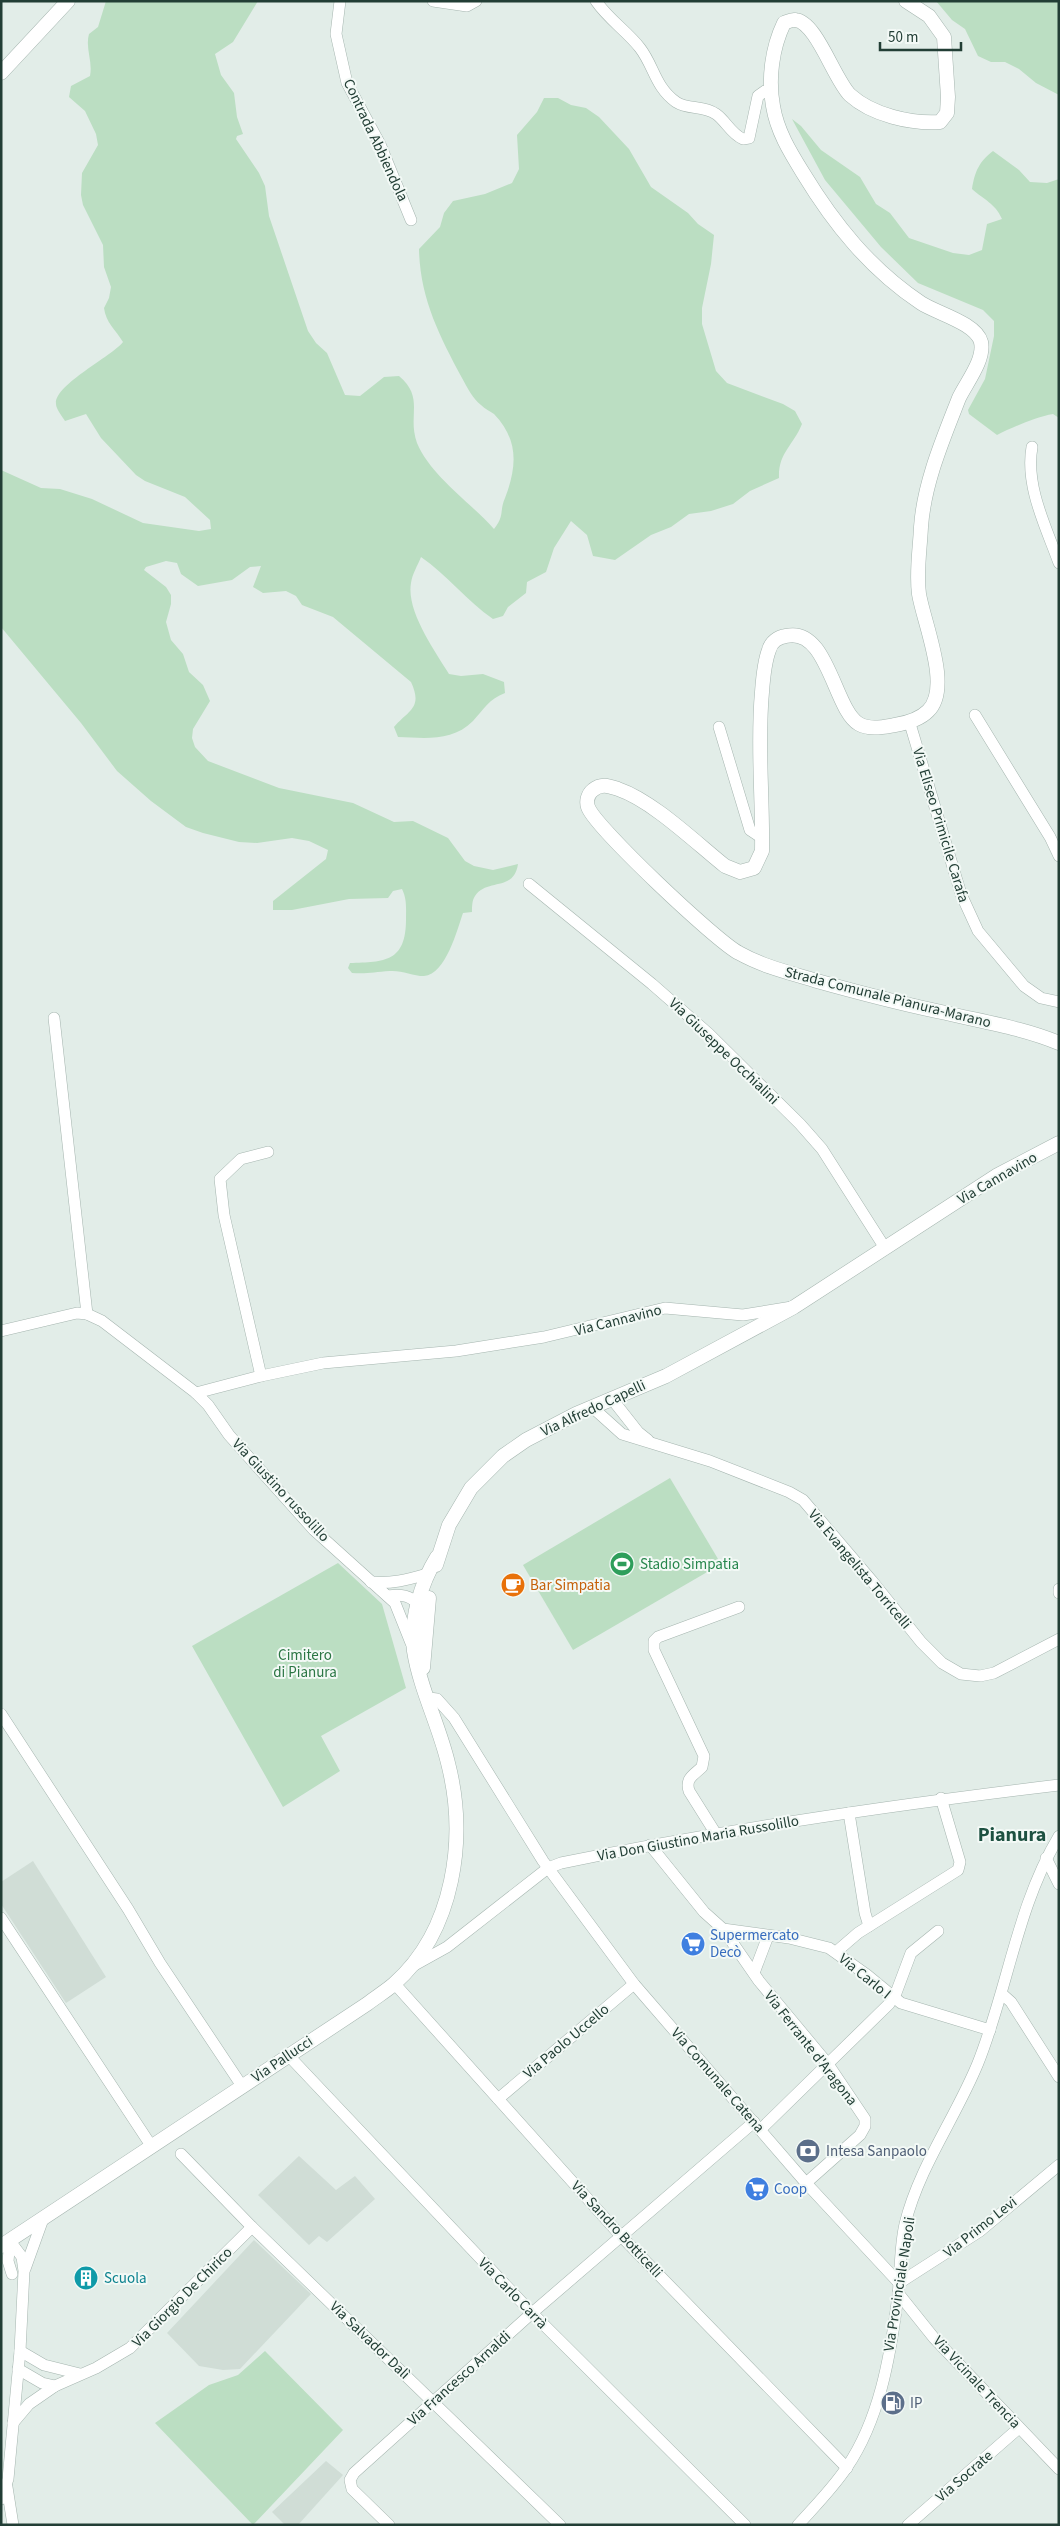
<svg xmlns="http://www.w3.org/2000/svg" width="1060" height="2526" font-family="'Source Sans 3',sans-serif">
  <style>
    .built { fill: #d0ddd6 }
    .green { fill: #bbdec2 }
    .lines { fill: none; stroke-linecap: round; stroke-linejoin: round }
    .minor-casing { stroke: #a5b5af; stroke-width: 12 }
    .tertiary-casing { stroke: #a5b5af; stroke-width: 15 }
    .minor { stroke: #fff; stroke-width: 11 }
    .tertiary { stroke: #fff; stroke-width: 14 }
    .labels { text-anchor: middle; stroke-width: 4; stroke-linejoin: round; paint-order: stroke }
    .street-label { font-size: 15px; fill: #223e35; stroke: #f3f9f6 }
    .leisure-label { font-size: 15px; fill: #27864d; stroke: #f3f9f6; text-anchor: start }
    .food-label { font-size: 15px; fill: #c56008; stroke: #f3f9f6; text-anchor: start }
    .park-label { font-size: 15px; fill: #2b7644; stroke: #f3f9f6 }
    .shop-label { font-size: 15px; fill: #366cbe; stroke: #f3f9f6; text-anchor: start }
    .service-label { font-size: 15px; fill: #4e5e75; stroke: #f3f9f6; text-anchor: start }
    .culture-label { font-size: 15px; fill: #0d838f; stroke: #f3f9f6; text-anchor: start }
    .district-label { font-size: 20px; font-weight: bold; fill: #1d5141; stroke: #f3f9f6 }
  </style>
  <rect width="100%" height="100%" fill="#e2ede8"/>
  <g class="built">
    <polygon points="33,1861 106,1977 66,2003 1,1904 1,1882"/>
    <polygon points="299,2156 336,2190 355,2176 375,2199 327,2242 319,2236 309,2245 258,2195"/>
    <polygon points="254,2240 311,2294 240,2369 223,2370 199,2366 167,2333"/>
    <polygon points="326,2461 343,2475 298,2525 285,2525 272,2512"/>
  </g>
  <g class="green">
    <path d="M 106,1 L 258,1 L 233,42 L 215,54 L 221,75 L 234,93 L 237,117 L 243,134 L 237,136 L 236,139 L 259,173 L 265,186 L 269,216 L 308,331 L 316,343 L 327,353 L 345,395 L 360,396 L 384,377 L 399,376 C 425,398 407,415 417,443 C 430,475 471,503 494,529 C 505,515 499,512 505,498 C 517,467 519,440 494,414 C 490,411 485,409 481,405 C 473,399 467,387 462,378 C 439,335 420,298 419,249 L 440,227 L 444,213 L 453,201 L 485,194 L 512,183 L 519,169 L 517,135 L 537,112 L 544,98 L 558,98 L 571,105 L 586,108 L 599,117 L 629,149 L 651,187 L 688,213 L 698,224 L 714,235 L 711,264 L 702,308 L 702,324 L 716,371 L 727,383 L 783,404 L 795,411 L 802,424 C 793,446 778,453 779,478 L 750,491 L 733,504 L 711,511 L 689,514 L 671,527 L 651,535 L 615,560 L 593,556 L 587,535 L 571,521 L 554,548 L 546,572 L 527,582 L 526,593 L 508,607 L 503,616 L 493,619 C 467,601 447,575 421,557 C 418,565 412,574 411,583 C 406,611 435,651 449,674 L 461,676 L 483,674 L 504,682 L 505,693 C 489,699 484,709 473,721 C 452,742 425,738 398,737 L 394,727 C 409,710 423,708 411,682 L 333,617 L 302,605 L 296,596 L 286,591 L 263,593 L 253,587 L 261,566 L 250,567 L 232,580 L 198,586 L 181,574 L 177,563 L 166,561 L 146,567 L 144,570 L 166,587 L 171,595 L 171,604 L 166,622 L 171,640 L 183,654 L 189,672 L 203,685 L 210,701 L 193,729 L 192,738 L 195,747 L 208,761 L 279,788 L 353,803 L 394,822 L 413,821 L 448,838 L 465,861 L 474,866 L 493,870 L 518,864 C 514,892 487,878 475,896 C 472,900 472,907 472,912 L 463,913 C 457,930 446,974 424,976 C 413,976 401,970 390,971 C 374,972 368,974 352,973 L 348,968 L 350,963 C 385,962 406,962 406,919 C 406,908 407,899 402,889 L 393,891 L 388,898 L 349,899 L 292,910 L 273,910 L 273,901 L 326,859 L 328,850 L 309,841 L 292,838 L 257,843 L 239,842 L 203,833 L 186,827 L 151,801 L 117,771 L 81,723 L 1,627 L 1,470 L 41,488 L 60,489 L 92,499 L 143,523 L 199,531 L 211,529 L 210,520 L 185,497 L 145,481 L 136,475 L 101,438 L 86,414 L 65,421 C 62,416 56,409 56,404 C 54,385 111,357 123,342 C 115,329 106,323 104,308 L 109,298 L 111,287 L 104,267 L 103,245 L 83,205 L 81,195 L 82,173 L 98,145 L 96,134 L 85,111 L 69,97 L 71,86 L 90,76 C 93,61 85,48 89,34 L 98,27 Z"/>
    <polygon points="936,1 1059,1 1059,95 1036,83 1019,69 1005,62 991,62 978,56 965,29 952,20"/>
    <path d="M 792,119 L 801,126 L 821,150 L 860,177 L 876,204 L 890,213 L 909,238 L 953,253 L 969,255 L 982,250 L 987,224 L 1002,219 C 995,203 984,200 972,189 C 975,171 979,162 993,151 L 1019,170 L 1030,182 L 1047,183 L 1059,179 L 1059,418 L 1053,414 C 1036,417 1013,427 997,435 L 969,414 L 968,410 L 985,379 L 994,336 L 994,321 L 983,310 L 918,283 L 881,247 L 825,180 Z"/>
    <polygon points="670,1478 721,1564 573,1650 523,1565"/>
    <polygon points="338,1563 382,1604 406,1688 321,1736 340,1771 283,1807 192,1646"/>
    <polygon points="265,2351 343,2430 253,2525 155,2423 209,2385 238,2375"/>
  </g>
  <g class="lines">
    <defs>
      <g id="minor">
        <polyline points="340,1 336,34 347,83 380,144 411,220"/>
        <polyline points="433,1 467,6 476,1"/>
        <path d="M 596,1 C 609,20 627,31 640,48 C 654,66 655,87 676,102 C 688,110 703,105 716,114 C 726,121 731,134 743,139 L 749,138 L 758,96 L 765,91 L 772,92"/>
        <path d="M 1032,447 C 1025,486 1046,527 1059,563"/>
        <polyline points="975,715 1050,837 1059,856"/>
        <polyline points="719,727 750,830 762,838"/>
        <polyline points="911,727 961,894 978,931 1024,986 1041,998 1059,1002"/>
        <polyline points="529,884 652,984 709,1034 800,1124 822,1149 885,1248"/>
        <polyline points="54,1018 87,1314"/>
        <polyline points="1,1331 77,1313 87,1314 102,1321 196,1393 208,1405 229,1435 314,1530 395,1603 411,1643"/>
        <polyline points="261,1376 224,1215 220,1179 241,1159 268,1152"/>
        <polyline points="196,1393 261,1376 323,1363 456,1351 544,1337 665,1308 743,1315 792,1307"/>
        <polyline points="612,1399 638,1432 648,1440"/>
        <polyline points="592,1407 622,1434 710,1461 789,1492 803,1500 872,1581 921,1642 942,1663 961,1674 980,1676 994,1673 1059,1639"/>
        <path d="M 371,1582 C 391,1584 407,1580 427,1574"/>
        <polyline points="1059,1589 1059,1593"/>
        <path d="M 388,1596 C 401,1594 414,1595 420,1609"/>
        <polyline points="429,1698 437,1699 454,1718 543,1861 634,1984 806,2183 899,2283"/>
        <polyline points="1,1714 128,1909 160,1963 242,2086"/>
        <polyline points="849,1813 865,1913 869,1926"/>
        <path d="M 716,1834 L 689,1791 C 685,1778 694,1775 702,1767 L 704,1756 L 654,1650 L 654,1641 L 658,1637 L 739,1607"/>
        <polyline points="650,1845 704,1912 723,1929 789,1938 829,1948 867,1975 901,2003 990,2030"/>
        <polyline points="1046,1858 1059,1884"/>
        <polyline points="1,1918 152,2147"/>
        <polyline points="723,1929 759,1981 828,2064 865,2119 865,2126 860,2135 806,2183"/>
        <polyline points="836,1952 858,1933 958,1870 960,1862 941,1798"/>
        <path d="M 411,1967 L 447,1947 L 548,1868 L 561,1863 C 726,1829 892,1805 1059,1785"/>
        <polyline points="754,1973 768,1936"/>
        <polyline points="394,1983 621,2236 847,2468"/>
        <polyline points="1002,1994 1011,2002 1059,2077"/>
        <polyline points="288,2055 532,2313 745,2525"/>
        <polyline points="498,2099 634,1984"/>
        <polyline points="760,2130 889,2004 896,1993 911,1953 938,1931"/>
        <polyline points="181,2154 252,2227 560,2525"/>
        <polyline points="10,2241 8,2261 12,2274"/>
        <polyline points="25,2269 43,2219"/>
        <polyline points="899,2283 980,2231 1059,2165"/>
        <polyline points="898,2293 934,2338 1059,2469"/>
        <polyline points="20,2351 44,2365 80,2374"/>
        <polyline points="18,2369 42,2383 55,2386"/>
        <polyline points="13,2423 29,2404 55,2386 96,2368 130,2348 252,2227"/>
        <polyline points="7,2487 13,2525"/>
        <polyline points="1,2499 8,2479 20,2351 24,2271 22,2257 10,2241"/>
        <polyline points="389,2525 352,2489 350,2480 354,2473 532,2313 754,2122"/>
        <path d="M 798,2525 C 815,2506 833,2488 847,2467 C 879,2420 890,2358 897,2303 C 901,2277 899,2250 905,2224 C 919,2167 956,2117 978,2063 C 1008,1988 1017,1906 1059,1836"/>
        <polyline points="908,2525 1019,2428"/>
      </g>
      <g id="tertiary">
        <path d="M 906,1 L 929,16 L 944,37 L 948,97 L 947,113 L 940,122 C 911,124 872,115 850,95 C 834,79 816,21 795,20 C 792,19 787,22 784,23 C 772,48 768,79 773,106 C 777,131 790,152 803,173 C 834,224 870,269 921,303 C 936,313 976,323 981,342 C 985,360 966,383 959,398 C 943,439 924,483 921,527 C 920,549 916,572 919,594 C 924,624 952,688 928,711 C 919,720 907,723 895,725 C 883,727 870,730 859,724 C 834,710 828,626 786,636 C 778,637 771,642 769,650 C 764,663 763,679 762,692 C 757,745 763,798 762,851 L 754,868 L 740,872 L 725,866 C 695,842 653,801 618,789 C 609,786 601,783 593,790 C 588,794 586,801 588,807 C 594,826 717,942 739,953 C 764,967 791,973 817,981 C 860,993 902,1004 946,1013 C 984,1022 1023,1028 1059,1043"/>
        <polyline points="1,73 68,1"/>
        <polyline points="436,1565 449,1525 471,1488 503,1456 526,1440 576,1414 666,1376 794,1307 996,1176 1059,1143"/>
        <polyline points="423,1668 429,1598"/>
        <path d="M 1,2246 L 367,2004 C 376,1997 386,1991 394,1984 C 455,1930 467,1837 448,1763 C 439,1725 420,1689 414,1651 C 410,1619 421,1583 437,1557"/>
      </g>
    </defs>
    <use href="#minor" class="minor-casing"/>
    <use href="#tertiary" class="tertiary-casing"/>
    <use href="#minor" class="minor"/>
    <use href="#tertiary" class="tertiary"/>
  </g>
  <defs>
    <symbol id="stadium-disc" viewBox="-11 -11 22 22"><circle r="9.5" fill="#2e9e5b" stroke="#f3f9f6"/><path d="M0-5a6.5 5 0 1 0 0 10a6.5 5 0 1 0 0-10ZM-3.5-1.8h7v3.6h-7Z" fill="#fff"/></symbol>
    <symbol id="cafe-disc" viewBox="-11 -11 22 22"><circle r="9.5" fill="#e8710a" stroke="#f3f9f6"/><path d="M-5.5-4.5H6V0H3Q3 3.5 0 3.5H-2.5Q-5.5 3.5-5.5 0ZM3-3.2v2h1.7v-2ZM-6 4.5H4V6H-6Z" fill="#fff"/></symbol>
    <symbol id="supermarket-disc" viewBox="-11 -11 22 22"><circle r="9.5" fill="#3f7fe0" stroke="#f3f9f6"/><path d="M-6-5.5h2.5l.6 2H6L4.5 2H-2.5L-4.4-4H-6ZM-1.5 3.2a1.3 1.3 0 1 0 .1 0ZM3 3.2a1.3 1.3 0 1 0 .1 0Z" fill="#fff"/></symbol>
    <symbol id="bank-disc" viewBox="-11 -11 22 22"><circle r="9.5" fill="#5c6f8a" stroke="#f3f9f6"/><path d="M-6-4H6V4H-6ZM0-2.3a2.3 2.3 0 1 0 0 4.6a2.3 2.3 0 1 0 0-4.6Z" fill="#fff"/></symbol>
    <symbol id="building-disc" viewBox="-11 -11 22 22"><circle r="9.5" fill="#0f9aa8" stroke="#f3f9f6"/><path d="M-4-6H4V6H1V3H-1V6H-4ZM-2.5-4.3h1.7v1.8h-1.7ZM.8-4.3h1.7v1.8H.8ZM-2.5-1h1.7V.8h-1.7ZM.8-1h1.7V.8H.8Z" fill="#fff"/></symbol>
    <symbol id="fuel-disc" viewBox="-11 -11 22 22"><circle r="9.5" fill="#5c6f8a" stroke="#f3f9f6"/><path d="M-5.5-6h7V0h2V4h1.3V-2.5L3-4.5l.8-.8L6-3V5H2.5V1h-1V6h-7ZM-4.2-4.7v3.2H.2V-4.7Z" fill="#fff"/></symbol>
  </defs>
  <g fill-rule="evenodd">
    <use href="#stadium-disc" x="608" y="1550" width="28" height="28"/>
    <use href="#cafe-disc" x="499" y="1571" width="28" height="28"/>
    <use href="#supermarket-disc" x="679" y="1930" width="28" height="28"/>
    <use href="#bank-disc" x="794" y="2137" width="28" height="28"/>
    <use href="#supermarket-disc" x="743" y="2175" width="28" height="28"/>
    <use href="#building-disc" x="72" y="2264" width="28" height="28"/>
    <use href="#fuel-disc" x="879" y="2389" width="28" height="28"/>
  </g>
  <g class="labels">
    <g class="street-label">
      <text transform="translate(376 140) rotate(65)" y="5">Contrada Abbiendola</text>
      <text transform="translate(941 825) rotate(73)" y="5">Via Eliseo Primicile Carafa</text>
      <text transform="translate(888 997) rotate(14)" y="5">Strada Comunale Pianura-Marano</text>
      <text transform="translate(724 1051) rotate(44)" y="5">Via Giuseppe Occhialini</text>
      <text transform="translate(997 1178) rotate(-30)" y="5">Via Cannavino</text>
      <text transform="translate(618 1320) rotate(-14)" y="5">Via Cannavino</text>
      <text transform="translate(593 1408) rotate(-25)" y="5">Via Alfredo Capelli</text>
      <text transform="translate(281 1490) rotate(47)" y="5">Via Giustino russolillo</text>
      <text transform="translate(860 1569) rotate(50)" y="5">Via Evangelista Torricelli</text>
      <text transform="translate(698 1838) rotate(-10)" y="5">Via Don Giustino Maria Russolillo</text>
      <text transform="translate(865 1976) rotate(39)" y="5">Via Carlo I</text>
      <text transform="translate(566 2041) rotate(-40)" y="5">Via Paolo Uccello</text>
      <text transform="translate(811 2048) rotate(52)" y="5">Via Ferrante d'Aragona</text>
      <text transform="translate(282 2059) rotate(-34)" y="5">Via Pallucci</text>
      <text transform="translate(718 2080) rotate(49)" y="5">Via Comunale Catena</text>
      <text transform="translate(980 2227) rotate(-38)" y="5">Via Primo Levi</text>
      <text transform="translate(617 2229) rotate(47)" y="5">Via Sandro Botticelli</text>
      <text transform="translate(899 2284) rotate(-81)" y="5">Via Provinciale Napoli</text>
      <text transform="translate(513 2293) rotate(46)" y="5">Via Carlo Carrà</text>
      <text transform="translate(182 2297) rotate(-45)" y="5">Via Giorgio De Chirico</text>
      <text transform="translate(370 2340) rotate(44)" y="5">Via Salvador Dalì</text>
      <text transform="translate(459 2378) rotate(-42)" y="5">Via Francesco Arnaldi</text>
      <text transform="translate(977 2382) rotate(47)" y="5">Via Vicinale Trencia</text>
      <text transform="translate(964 2476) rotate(-41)" y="5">Via Socrate</text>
    </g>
    <g class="leisure-label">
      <text x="640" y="1569">Stadio Simpatia</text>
    </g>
    <g class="food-label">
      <text x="530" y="1590">Bar Simpatia</text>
    </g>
    <g class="park-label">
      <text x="305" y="1660">Cimitero<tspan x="305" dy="17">di Pianura</tspan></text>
    </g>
    <g class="shop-label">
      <text x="710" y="1940">Supermercato<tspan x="710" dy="17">Decò</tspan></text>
      <text x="774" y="2194">Coop</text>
    </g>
    <g class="service-label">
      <text x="826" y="2156">Intesa Sanpaolo</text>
      <text x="910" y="2408">IP</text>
    </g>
    <g class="culture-label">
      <text x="104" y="2283">Scuola</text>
    </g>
    <g class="district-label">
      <text x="1012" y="1841">Pianura</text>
    </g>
  </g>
  <rect width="1060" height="2526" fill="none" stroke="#223e35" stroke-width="5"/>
  <path d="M880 42v8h81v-8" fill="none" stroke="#223e35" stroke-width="2.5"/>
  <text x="888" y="42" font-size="15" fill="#223e35" stroke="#f3f9f6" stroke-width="4" paint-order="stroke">50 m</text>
</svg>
